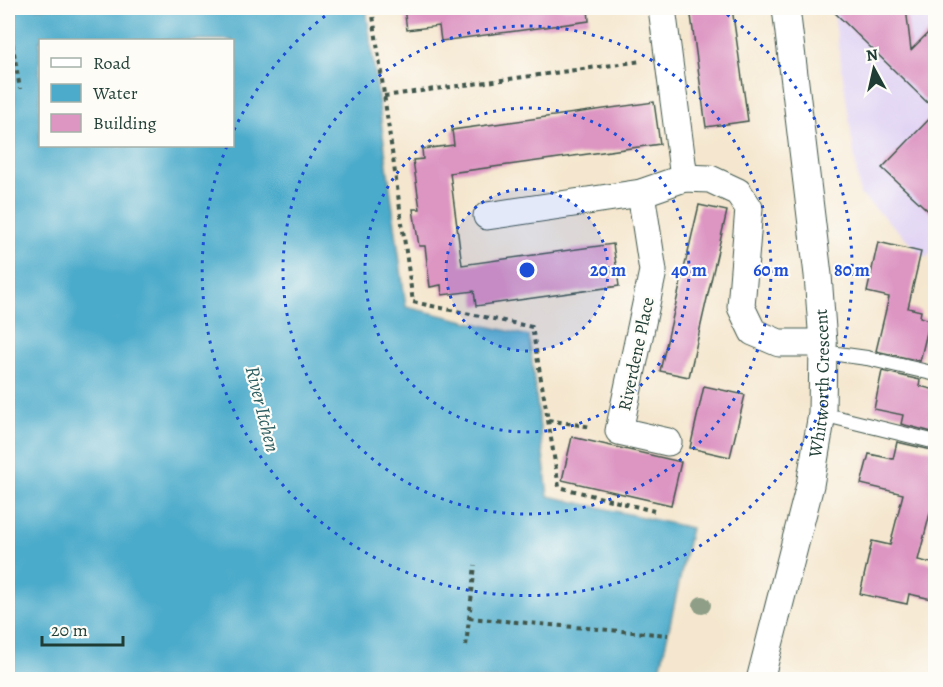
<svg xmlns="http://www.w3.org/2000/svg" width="943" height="687" font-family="Alegreya,serif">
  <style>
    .built { fill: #e1d4f4 }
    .water { fill: #4cabcb; stroke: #367480; stroke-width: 1.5; fill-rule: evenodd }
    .building { fill: #dd95c2 }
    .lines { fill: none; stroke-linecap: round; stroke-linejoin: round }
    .service-casing { stroke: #3f564b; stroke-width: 16 }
    .minor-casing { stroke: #3f564b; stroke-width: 29 }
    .path { stroke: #3f564b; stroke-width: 4; stroke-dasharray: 4.5 4.5; stroke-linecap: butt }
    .service { stroke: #fff; stroke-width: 14 }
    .minor { stroke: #fff; stroke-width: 27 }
    .tree { fill: #8f9e86 }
    .ring { fill: none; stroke: #1d4ed8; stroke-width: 3; stroke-dasharray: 3 6 }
    .labels { text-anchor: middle; stroke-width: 4.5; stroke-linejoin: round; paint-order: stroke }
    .street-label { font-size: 18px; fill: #1f3d34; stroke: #fdfcf7 }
    .water-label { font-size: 20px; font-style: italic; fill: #2c5e61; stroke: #fdfcf7 }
    .centre { fill: #1d4ed8; stroke: #fdfcf7; stroke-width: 3 }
    .ring-label { font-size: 18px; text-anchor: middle; font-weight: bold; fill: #1d4ed8; stroke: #fdfcf7; stroke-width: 4.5; stroke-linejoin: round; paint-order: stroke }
  </style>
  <rect width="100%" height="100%" fill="#fdfcf7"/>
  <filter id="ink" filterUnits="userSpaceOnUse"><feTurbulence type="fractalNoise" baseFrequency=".0167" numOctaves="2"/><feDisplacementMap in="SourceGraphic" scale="12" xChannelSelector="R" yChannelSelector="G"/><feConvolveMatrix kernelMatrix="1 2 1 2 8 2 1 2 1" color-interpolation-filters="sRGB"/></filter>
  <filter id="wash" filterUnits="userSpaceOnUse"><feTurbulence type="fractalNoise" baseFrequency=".008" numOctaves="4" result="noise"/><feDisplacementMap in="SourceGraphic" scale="24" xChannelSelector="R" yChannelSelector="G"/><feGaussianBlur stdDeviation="1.35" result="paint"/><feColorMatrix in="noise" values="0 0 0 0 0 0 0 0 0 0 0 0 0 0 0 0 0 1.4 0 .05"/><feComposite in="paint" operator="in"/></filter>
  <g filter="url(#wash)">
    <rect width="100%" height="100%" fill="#f5e7cf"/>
    <polygon class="built" points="833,8 935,8 936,248 926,258 860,194"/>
    <path class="water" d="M 8,8 L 366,8 L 406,307 L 529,336 L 548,496 L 691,528 L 658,679 L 8,679 ZM 40,40 L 232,40 L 232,146 L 40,146 Z"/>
    <g id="blocks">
      <g class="building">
        <polygon points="404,8 588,8 589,21 441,41 439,26 407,30"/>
        <polygon points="690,8 732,8 748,121 706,127"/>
        <polygon points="830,8 906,8 911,50 936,25 936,111"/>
        <polygon points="654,102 660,144 450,173 462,265 613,244 619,286 476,306 474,291 442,295 441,285 430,287 425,246 419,246 413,209 420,209 413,160 423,159 422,149 454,145 452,130"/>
        <polygon points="936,112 936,218 882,168"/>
        <polygon points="699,205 727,211 689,377 660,371"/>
        <polygon points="878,242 921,252 908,308 921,311 920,317 930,320 920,361 876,351 889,297 867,292"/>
        <polygon points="882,371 920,380 919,386 936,390 936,433 901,424 903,415 874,409"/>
        <polygon points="704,386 745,395 730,457 690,448"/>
        <polygon points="572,437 681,462 671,505 562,480"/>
        <polygon points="897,442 936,451 936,490 918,560 936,564 936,600 909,594 907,604 860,594 872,541 890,545 903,494 861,484 869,454 893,459"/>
      </g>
    </g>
  </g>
  <g filter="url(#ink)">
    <use href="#blocks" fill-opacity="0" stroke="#3f564b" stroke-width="1.5"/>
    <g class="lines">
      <defs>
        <g id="service">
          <polyline points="823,352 867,358 936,374"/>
          <polyline points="822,414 936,442"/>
        </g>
        <g id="minor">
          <polyline points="662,8 684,178"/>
          <polyline points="641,193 653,271 619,431 668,442"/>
          <polyline points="487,216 641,193 684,178 710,179 738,192 749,208 741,307 753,332 779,343 823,343"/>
          <path id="s1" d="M 760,680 L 810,485 L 822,414 L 823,343 L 818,275 L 786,8"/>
        </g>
      </defs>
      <use href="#service" class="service-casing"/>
      <use href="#minor" class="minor-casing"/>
      <g class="path">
        <polyline points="372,8 413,302 532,327 548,420 592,427"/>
        <polyline points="8,17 20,89"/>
        <polyline points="384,96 642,61"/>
        <polyline points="548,420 559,487 654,511"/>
        <polyline points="469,618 668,635"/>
        <polyline points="466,646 475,565"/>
      </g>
      <use href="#service" class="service"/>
      <use href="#minor" class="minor"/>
    </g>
    <circle class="tree" cx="702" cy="605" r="9"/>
  </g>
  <circle cx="527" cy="270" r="81" fill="#1d4ed8" fill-opacity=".12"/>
  <g class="ring">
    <circle cx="527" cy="270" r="81"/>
    <circle cx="527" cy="270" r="162"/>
    <circle cx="527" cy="270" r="244"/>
    <path d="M234 130A325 325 0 0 1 334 9M720 9A325 325 0 1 1 227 146"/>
  </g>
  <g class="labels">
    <g class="street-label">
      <text transform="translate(636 354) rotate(-78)" y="6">Riverdene Place</text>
      <text dy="6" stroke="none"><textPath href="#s1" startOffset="304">Whitworth Crescent</textPath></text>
    </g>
    <g class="water-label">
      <text transform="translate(263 409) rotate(76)" y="7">River Itchen</text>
    </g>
  </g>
  <circle cx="527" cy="270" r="9" class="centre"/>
  <g class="ring-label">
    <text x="608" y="276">20 m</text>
    <text x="689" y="276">40 m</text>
    <text x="771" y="276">60 m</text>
    <text x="852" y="276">80 m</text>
  </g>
  <rect width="943" height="687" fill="none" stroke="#fdfcf7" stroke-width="30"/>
  <rect x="39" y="39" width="195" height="108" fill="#fdfcf7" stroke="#a4b0a9" stroke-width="1.5"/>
  <rect x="51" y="58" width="30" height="9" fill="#ffffff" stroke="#a4b0a9" stroke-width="1.5"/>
  <text x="93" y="69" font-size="18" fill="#1f3d34">Road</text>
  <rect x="51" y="84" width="30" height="18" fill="#4cabcb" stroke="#a4b0a9" stroke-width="1.5"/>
  <text x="93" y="99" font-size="18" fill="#1f3d34">Water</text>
  <rect x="51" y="114" width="30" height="18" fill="#dd95c2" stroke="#a4b0a9" stroke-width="1.5"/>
  <text x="93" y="129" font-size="18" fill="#1f3d34">Building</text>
  <g transform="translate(874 69) rotate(352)" stroke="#fdfcf7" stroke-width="4.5" paint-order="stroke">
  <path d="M0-4.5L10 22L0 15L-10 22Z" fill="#1f3d34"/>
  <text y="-9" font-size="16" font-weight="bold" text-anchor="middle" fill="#1f3d34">N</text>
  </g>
  <path d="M42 636v9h81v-9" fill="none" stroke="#1f3d34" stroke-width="3"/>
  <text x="51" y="636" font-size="18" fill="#1f3d34" stroke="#fdfcf7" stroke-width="4.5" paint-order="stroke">20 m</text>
</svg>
